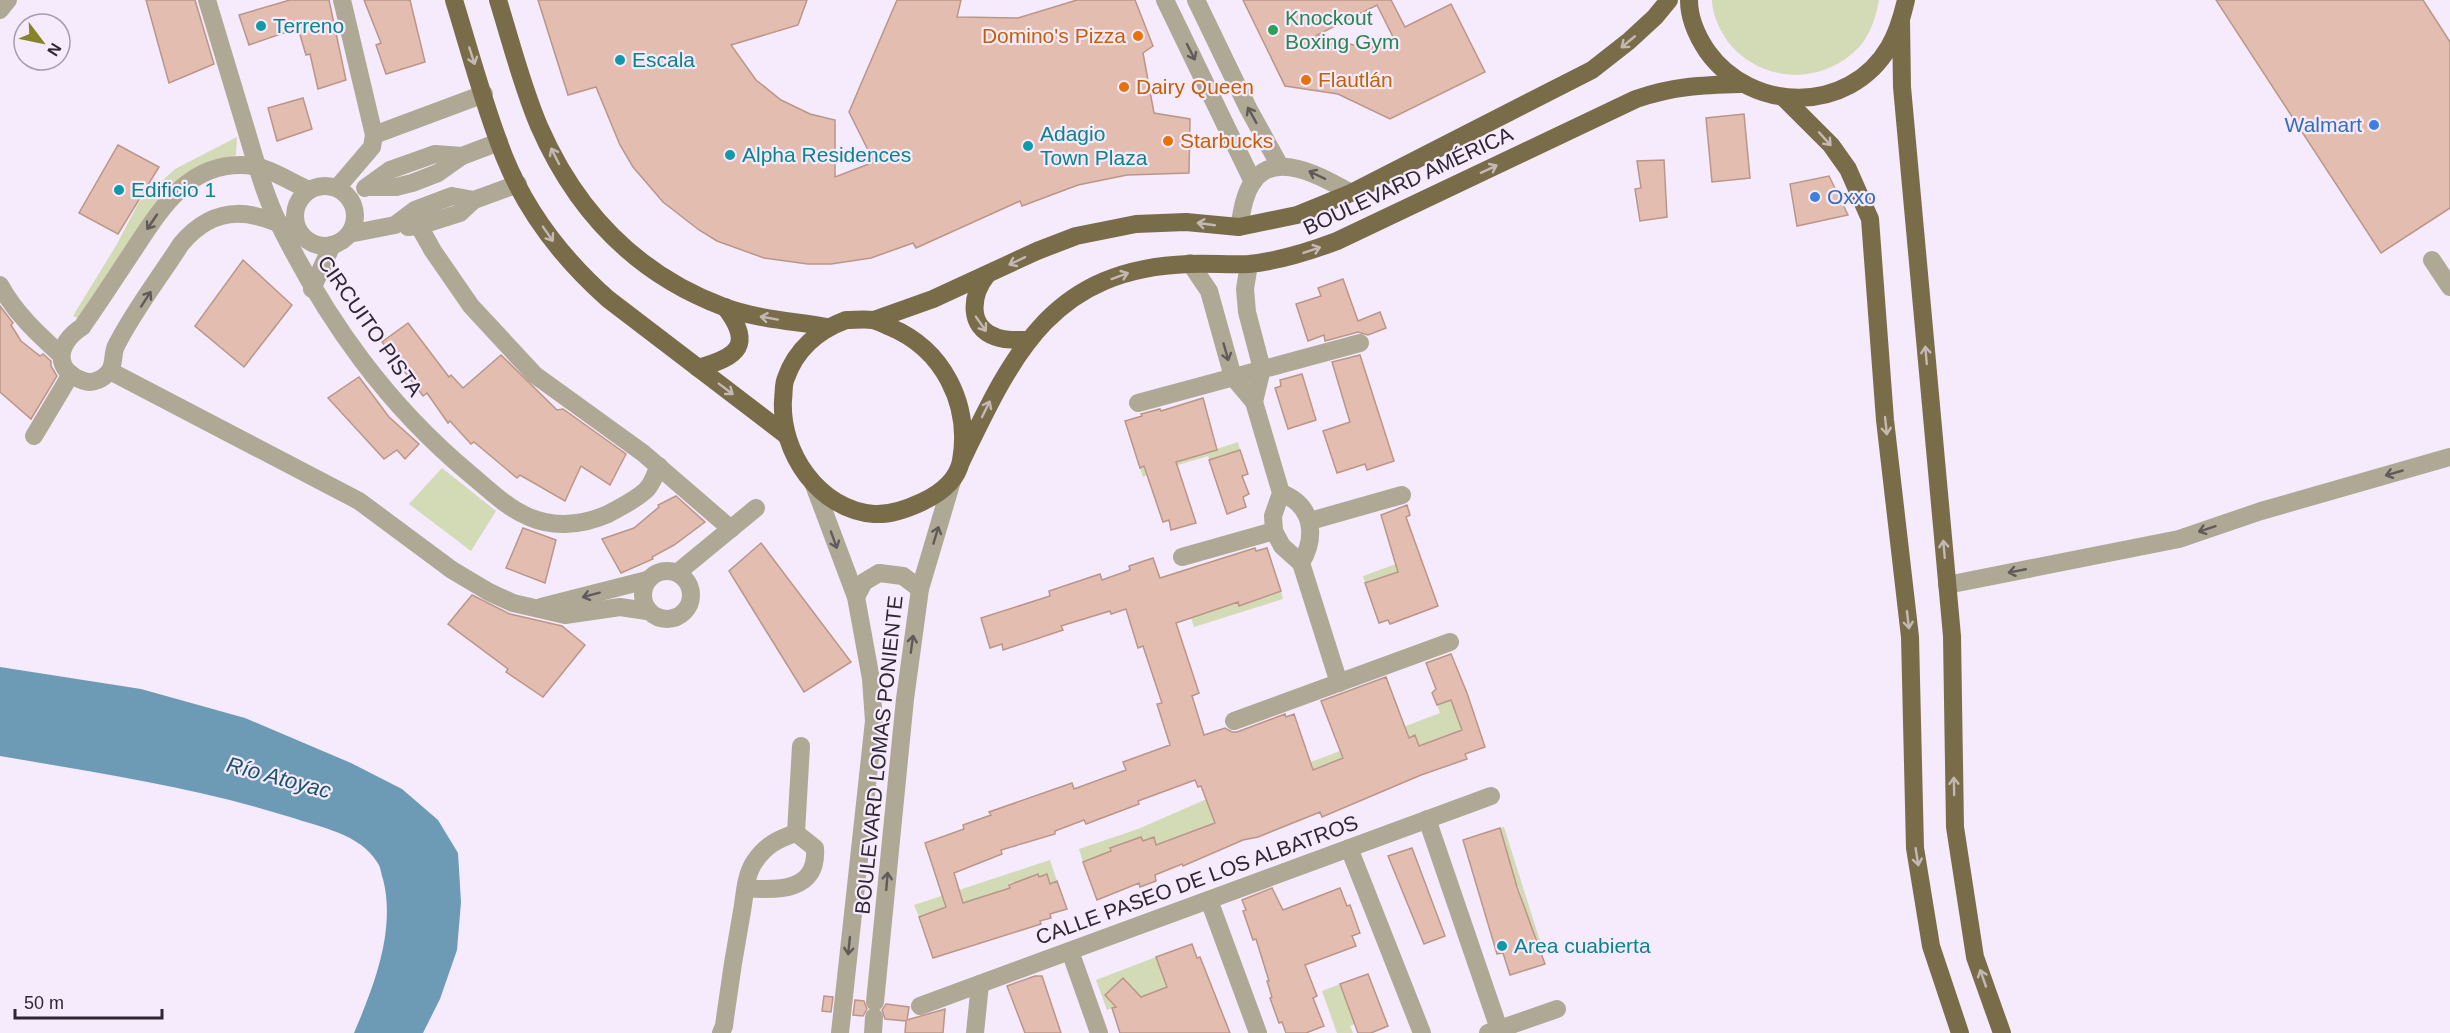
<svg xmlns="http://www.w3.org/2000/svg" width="2450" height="1033" font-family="Arial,sans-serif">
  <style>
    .green { fill: #d3dab6 }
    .water { fill: #6d9bb5 }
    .building { fill: #e3bdb0; stroke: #ba9689; stroke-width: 1.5; fill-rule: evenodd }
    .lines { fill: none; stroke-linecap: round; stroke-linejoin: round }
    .minor { stroke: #afa895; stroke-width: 18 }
    .major { stroke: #796d49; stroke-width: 18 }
    .oneway { stroke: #c4b8b5 }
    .oneway2 { stroke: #625a5a }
    .culture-dot { fill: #0f9aa8; stroke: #f6eafd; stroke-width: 2 }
    .leisure-dot { fill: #2e9e5b; stroke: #f6eafd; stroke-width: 2 }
    .food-dot { fill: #e8710a; stroke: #f6eafd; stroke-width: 2 }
    .shop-dot { fill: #3f7fe0; stroke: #f6eafd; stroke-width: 2 }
    .labels { text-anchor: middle; stroke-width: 4.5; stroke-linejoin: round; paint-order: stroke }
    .leisure-label { font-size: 21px; fill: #27864d; stroke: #f6eafd; text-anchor: start }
    .culture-label { font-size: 21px; fill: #0d838f; stroke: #f6eafd; text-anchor: start }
    .food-label { font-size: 21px; fill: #c56008; stroke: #f6eafd; text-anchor: start }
    .shop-label { font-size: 21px; fill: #366cbe; stroke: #f6eafd; text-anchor: end }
    .street-label { font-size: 21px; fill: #2e2632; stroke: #f6eafd }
    .water-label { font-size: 22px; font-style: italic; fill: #19536f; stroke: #f6eafd }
  </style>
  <rect width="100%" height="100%" fill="#f6eafd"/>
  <g class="green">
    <path d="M 1712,0 L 1879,0 C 1876,16 1871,33 1860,46 C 1823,86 1762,84 1728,42 C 1720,30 1712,15 1712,0 Z"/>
    <polygon points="237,137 236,155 178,186 84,321 73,316 117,244 139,202 175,169"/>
    <polygon points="1238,442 1240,450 1223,456 1211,463 1208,456 1178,465 1178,470 1149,480 1147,475 1143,477 1140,468 1152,463 1177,462"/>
    <polygon points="442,468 496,511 471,551 409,504"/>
    <polygon points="1417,546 1422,563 1365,583 1363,576 1396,564 1407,549"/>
    <polygon points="1250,590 1260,598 1281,591 1283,599 1194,627 1191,618 1238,602 1239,606 1253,602"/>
    <polygon points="1467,693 1470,701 1462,730 1419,746 1414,736 1210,810 1216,826 1157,846 1154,838 1143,841 1140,837 1111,848 1113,856 1099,856 1083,862 1079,849 1138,829 1225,791 1242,780 1309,756 1311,762 1440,713 1437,705"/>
    <polygon points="1504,827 1540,941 1536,942 1518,886 1513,887 1500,828"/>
    <polygon points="1050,860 1057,881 1050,884 1047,875 1015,885 1014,882 1009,883 1010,888 976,899 964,906 962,902 919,917 914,905"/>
    <polygon points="1156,957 1179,1015 1141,997 1107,1010 1096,980"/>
    <polygon points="1340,984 1355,1024 1350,1026 1353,1033 1337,1033 1322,991"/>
  </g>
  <path class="water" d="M 0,667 L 141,689 L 245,718 L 351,763 L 402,789 L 438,820 L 458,853 L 461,902 L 457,950 L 440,999 L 423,1033 L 354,1033 C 374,986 396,930 383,879 C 381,874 381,867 377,862 C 360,834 320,827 290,817 C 195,787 98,773 0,756 Z"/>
  <g class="building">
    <polygon points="146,0 195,0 214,64 169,83"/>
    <polygon points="290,0 329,0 346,80 318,89 310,54 306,55 298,28 249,45 239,15"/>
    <polygon points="364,0 410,0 425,62 386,74 376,45 381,43"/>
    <polygon points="538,0 807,0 798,25 731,45 756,80 781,100 810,114 835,120 835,177 874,162 849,112 897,0 961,0 957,17 1018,18 1077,0 1135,0 1153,46 1143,53 1154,113 1190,119 1189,173 1127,175 1078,185 1022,206 1020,201 916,248 913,243 871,258 831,264 808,264 764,258 717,241 699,230 663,202 633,167 620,145 596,87 568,95"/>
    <path d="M 1243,0 L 1391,0 L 1405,27 L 1451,4 L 1485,72 L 1390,119 L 1338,94 L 1285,86 ZM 1377,5 L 1393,37 L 1368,49 L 1317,35 Z"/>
    <polygon points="2216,0 2423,0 2450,42 2450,208 2381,253"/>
    <polygon points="303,98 312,129 277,141 268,108"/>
    <polygon points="1744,114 1750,178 1712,182 1706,118"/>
    <polygon points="118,145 159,167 118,234 79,213"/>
    <polygon points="1664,160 1667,217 1640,221 1635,189 1641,188 1637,161"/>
    <polygon points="1829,176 1848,215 1797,226 1790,184"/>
    <polygon points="243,260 292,305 244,367 195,326"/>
    <polygon points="1343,279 1358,321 1380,312 1386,328 1368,335 1358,332 1325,341 1324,335 1308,341 1296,304 1321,296 1318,288"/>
    <polygon points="0,306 13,323 11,325 21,341 40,356 43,354 51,361 51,366 57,376 31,419 0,392"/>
    <polygon points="408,323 449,377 451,375 463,388 501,355 557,410 563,409 626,454 610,485 581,466 565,501 520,475 517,478 474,442 471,444 450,421 448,423 427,393 423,396 382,342"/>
    <polygon points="1360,355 1394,461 1367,470 1365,464 1337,473 1323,431 1350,422 1332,362"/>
    <polygon points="1302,374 1316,420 1288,429 1275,388 1281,386 1280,380"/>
    <polygon points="359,377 389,417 419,444 405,459 397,450 384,459 328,398"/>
    <polygon points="1203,398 1217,450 1176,462 1196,523 1171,530 1169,520 1163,522 1144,466 1140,468 1125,421 1142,416 1141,414 1160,409 1161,411"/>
    <polygon points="1240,450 1248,474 1242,476 1249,494 1243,497 1246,507 1227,514 1209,460"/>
    <polygon points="676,496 705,522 674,545 652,557 653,559 621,573 602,539 634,528 659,507 658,505"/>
    <polygon points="1407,505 1410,515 1406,517 1438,606 1390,624 1388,620 1379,623 1365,583 1398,572 1381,515"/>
    <polygon points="523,528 556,540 545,583 506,568"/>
    <polygon points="761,543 851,662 804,692 729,571"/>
    <polygon points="1255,548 1256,551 1267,548 1281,591 1239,606 1238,602 1176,623 1199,693 1192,696 1204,735 1225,728 1232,732 1237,732 1285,714 1286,717 1294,714 1313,770 1343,758 1321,701 1386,677 1409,738 1415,735 1419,746 1462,730 1451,700 1437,705 1432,693 1436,689 1426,663 1451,654 1467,693 1485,747 1465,754 1467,759 1421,775 1322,817 1320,812 1258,837 1243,840 1183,866 1182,864 1155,875 1156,881 1140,887 1139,883 1097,900 1083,862 1111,851 1110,848 1141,837 1143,841 1154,837 1156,845 1215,823 1201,786 1198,787 1195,780 1138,801 1139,804 1086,824 1084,820 1055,831 1055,834 1001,850 1002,854 954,873 963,903 1010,888 1009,885 1038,874 1039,877 1047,874 1050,884 1057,881 1067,909 1050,914 1051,918 1040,921 1041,924 933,958 919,917 946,907 925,843 964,829 963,825 991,815 989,812 1072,783 1074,789 1126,770 1123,762 1170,745 1157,704 1162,703 1143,646 1138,648 1126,609 1111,614 1110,611 1061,626 1063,630 1003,650 1002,644 990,648 981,618 1050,596 1049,591 1100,574 1102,580 1130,570 1129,566 1153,558 1160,578"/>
    <polygon points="472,595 510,614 562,626 585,645 543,697 506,672 508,669 448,624"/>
    <polygon points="1500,828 1517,887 1545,964 1510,975 1503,953 1497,954 1463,840"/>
    <polygon points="1412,848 1445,936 1424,944 1388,856"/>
    <polygon points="1272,888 1283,910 1340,888 1347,906 1350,905 1360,933 1352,936 1356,946 1305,965 1317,996 1313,998 1324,1026 1306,1033 1286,1033 1282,1022 1279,1023 1270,998 1272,997 1267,981 1269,981 1256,939 1253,940 1243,911 1246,910 1242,900"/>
    <polygon points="1192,944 1197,958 1200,957 1230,1033 1120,1033 1112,1008 1116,1007 1105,995 1123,978 1141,997 1167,987 1156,957"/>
    <polygon points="1368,974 1388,1026 1371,1033 1358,1033 1340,984"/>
    <polygon points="1035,976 1042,976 1061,1033 1025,1033 1007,986"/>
    <polygon points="824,996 833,997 831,1012 822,1011"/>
    <polygon points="855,1000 864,1001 867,1009 863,1016 853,1015"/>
    <polygon points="886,1004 909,1007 907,1020 945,1009 943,1033 905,1033 906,1021 885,1019 882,1010"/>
  </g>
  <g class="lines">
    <g class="minor">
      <path d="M 207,0 C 220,42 232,84 245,126 C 255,159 264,194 279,224 C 327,321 387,405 470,474 C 488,489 507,508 529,517 C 554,528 583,525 608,514 C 620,507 636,500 646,490 C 652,485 655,474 659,466"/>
      <polyline points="1165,0 1253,182"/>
      <polyline points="1196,0 1248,108 1280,166"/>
      <polyline points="0,10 8,0"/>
      <polyline points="374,135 484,94"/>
      <circle cx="325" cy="216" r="30"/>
      <polyline points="370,187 396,187 412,183 438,173 462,156 499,142"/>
      <polyline points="337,188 372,147 374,135 342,0"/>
      <polyline points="365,188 390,170 435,154 462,156"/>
      <polyline points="419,226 433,251 471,306 535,375 643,453 731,529"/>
      <polyline points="408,227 419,226 460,213 474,200 518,184"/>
      <path d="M 1239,227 C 1241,218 1242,208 1245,199 C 1262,142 1317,174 1351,193"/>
      <path d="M 301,234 C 256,210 217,201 181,244 C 160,277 134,310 116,346 C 112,354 115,364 109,372 C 103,379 93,384 84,381 C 52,370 57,343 82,327 C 99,303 115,278 131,254 C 161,208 191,157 254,166 C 272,169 292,183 309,190"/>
      <polyline points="349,234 395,225 415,210 452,196 474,200"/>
      <polyline points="2432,260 2450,287"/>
      <polyline points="1190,263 1209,291 1233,377 1254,402 1281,493 1273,516 1274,531 1282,546 1301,563 1339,683"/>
      <polyline points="1249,264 1245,289 1247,312 1262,369 1254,402"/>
      <path d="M 0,285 C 15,313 38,334 61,355"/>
      <polyline points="312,289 332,245"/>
      <polyline points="110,371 359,501 452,570 489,592 513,603 565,615 620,607 647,611"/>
      <polyline points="1138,403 1360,343"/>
      <polyline points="34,436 71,374"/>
      <polyline points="814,485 856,597 871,679 874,721 840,1033"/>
      <path d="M 1281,493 C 1313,505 1317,536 1301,563"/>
      <polyline points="1310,521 1402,495"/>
      <polyline points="1182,557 1274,531"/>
      <circle cx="667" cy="595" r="24"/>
      <polyline points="677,573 756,508"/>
      <polyline points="1947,585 2179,539 2261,511 2450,457"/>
      <polyline points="856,597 864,582 879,573 903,576 920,589"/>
      <polyline points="541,607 647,580"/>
      <polyline points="1234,721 1450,642"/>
      <polyline points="1427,819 1499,1029"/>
      <polyline points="796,833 801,746"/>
      <polyline points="1349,848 1422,1033"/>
      <polyline points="1209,900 1258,1033"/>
      <polyline points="1070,951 1099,1033"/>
      <polyline points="875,1002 905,699 920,589 952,481"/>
      <polyline points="920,1006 1491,796"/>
      <path d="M 721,1033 L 724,1026 C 729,987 735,949 742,911 C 745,895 745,875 755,861 C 766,845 778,839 796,833 L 815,848 C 818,891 778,891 746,888"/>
      <polyline points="873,1033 874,1017"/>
      <polyline points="975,1033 980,984"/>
      <polyline points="1488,1033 1557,1009"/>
    </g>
    <g class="major">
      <path d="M 454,0 C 470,52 484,106 504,156 C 526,211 564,260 608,299 L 786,435"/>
      <path d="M 498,0 C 511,42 522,86 539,126 C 576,211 636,274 724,307 C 756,319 793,321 827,327"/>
      <path d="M 1689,0 C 1689,18 1697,36 1707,51 C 1751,113 1849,115 1889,47 C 1898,32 1902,17 1906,0"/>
      <polyline points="1901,21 1902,87 1952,636 1955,827 1975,957 2002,1033"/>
      <polyline points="1784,98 1831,145 1848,169 1870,219 1885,420 1910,637 1915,848 1931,946 1960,1033"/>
      <path d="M 987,275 C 971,295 967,327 996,337 C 1006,341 1018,340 1029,340"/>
      <path d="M 846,320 C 855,320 865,319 873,320 C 879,321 885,325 890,327 C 943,349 971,404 961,461 C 957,481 939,494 922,502 C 907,509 890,515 874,514 C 819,510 780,452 783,400 C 784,393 783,384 786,378 C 796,349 819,330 846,320 Z"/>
      <polyline points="874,320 933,299 1037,251 1076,236 1136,224 1186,222 1239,227 1297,215 1351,193 1592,70 1629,41 1655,17 1669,0"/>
      <path d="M 698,368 C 738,357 754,345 725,307"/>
      <path d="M 961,462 C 1014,352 1052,269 1189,264 C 1209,263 1229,265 1249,264 C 1279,261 1308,252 1337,241 L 1636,99 C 1674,86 1702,85 1741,84"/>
    </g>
  </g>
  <defs><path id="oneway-shaft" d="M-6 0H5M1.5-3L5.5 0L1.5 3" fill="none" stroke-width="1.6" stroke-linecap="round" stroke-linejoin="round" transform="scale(1.5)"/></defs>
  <g class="oneway">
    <use href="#oneway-shaft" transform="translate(1628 42) rotate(140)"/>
    <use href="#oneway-shaft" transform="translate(472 56) rotate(72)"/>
    <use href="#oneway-shaft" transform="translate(1825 139) rotate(48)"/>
    <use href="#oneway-shaft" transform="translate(555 156) rotate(-117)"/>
    <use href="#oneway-shaft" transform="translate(1489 169) rotate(-25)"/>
    <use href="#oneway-shaft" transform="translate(1206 224) rotate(-172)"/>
    <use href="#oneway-shaft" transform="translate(548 234) rotate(55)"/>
    <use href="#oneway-shaft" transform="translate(1312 250) rotate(-19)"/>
    <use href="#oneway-shaft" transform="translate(1017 261) rotate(154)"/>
    <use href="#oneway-shaft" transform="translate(1120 276) rotate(-20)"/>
    <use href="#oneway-shaft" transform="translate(769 318) rotate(-170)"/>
    <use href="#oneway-shaft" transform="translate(981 324) rotate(55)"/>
    <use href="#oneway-shaft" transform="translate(1926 355) rotate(-95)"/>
    <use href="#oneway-shaft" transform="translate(726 389) rotate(37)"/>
    <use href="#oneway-shaft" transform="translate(986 409) rotate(-64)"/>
    <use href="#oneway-shaft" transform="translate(1886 426) rotate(84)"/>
    <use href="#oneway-shaft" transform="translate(1944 549) rotate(-95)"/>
    <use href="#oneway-shaft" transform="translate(1908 620) rotate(83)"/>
    <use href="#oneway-shaft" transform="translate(1954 786) rotate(-91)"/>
    <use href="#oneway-shaft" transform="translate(1917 857) rotate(81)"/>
    <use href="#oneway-shaft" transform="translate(1983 978) rotate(-109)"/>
  </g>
  <g class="oneway2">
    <use href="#oneway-shaft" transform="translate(1191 52) rotate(63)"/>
    <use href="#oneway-shaft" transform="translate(1252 115) rotate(-119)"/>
    <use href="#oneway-shaft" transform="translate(1317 175) rotate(-154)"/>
    <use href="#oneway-shaft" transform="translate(152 222) rotate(124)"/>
    <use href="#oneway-shaft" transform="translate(146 299) rotate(-57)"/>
    <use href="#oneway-shaft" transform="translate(1226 352) rotate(74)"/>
    <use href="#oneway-shaft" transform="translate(2394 473) rotate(164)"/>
    <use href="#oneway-shaft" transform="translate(2207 529) rotate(162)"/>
    <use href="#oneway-shaft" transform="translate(936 535) rotate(-73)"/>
    <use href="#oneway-shaft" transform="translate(834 540) rotate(70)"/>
    <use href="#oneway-shaft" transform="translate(2017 571) rotate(169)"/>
    <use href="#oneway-shaft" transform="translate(591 595) rotate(165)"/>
    <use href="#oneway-shaft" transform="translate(912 644) rotate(-82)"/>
    <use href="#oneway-shaft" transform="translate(887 881) rotate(-85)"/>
    <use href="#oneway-shaft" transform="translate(849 946) rotate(96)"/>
  </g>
  <g class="culture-dot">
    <circle cx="261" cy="26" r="6"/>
    <circle cx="620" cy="60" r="6"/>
    <circle cx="1028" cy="146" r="6"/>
    <circle cx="730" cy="155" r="6"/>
    <circle cx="119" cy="190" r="6"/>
    <circle cx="1502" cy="946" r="6"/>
  </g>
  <circle class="leisure-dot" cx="1273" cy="30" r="6"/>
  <g class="food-dot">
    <circle cx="1138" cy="36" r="6"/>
    <circle cx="1306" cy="80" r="6"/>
    <circle cx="1124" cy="87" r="6"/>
    <circle cx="1168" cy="141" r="6"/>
  </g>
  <g class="shop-dot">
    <circle cx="2374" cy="125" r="6"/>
    <circle cx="1815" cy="197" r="6"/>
  </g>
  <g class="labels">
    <g class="leisure-label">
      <text x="1285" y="25">Knockout<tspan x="1285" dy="24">Boxing Gym</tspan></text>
    </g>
    <g class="culture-label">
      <text x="273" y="33">Terreno</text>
      <text x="632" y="67">Escala</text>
      <text x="1040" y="141">Adagio<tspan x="1040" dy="24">Town Plaza</tspan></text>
      <text x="742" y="162">Alpha Residences</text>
      <text x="131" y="197">Edificio 1</text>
      <text x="1514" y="953">Area cuabierta</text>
    </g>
    <g class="food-label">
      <text x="1126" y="43" text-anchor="end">Domino's Pizza</text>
      <text x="1318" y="87">Flautlán</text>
      <text x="1136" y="94">Dairy Queen</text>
      <text x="1180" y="148">Starbucks</text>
    </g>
    <g class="shop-label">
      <text x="2362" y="132">Walmart</text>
      <text x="1827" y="204" text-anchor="start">Oxxo</text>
    </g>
    <g class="street-label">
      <text transform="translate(1408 181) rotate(-25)" y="7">BOULEVARD AMÉRICA</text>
      <text transform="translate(370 326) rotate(55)" y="7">CIRCUITO PISTA</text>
      <text transform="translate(879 755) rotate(-84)" y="7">BOULEVARD LOMAS PONIENTE</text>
      <text transform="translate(1197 880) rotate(-20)" y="7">CALLE PASEO DE LOS ALBATROS</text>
    </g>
    <g class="water-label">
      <text transform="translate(279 777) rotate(15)" y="8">Río Atoyac</text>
    </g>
  </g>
  <g transform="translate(42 42) rotate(122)"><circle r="28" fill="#f6eafd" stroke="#a69cac" stroke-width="1.5"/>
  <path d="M0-4.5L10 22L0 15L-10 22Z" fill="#85842d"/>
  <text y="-9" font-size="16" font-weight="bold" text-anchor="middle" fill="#2e2632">N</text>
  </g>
  <path d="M15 1009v9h147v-9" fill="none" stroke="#2e2632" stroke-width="3"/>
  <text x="24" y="1009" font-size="18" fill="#2e2632" stroke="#f6eafd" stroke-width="4.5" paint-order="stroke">50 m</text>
</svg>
